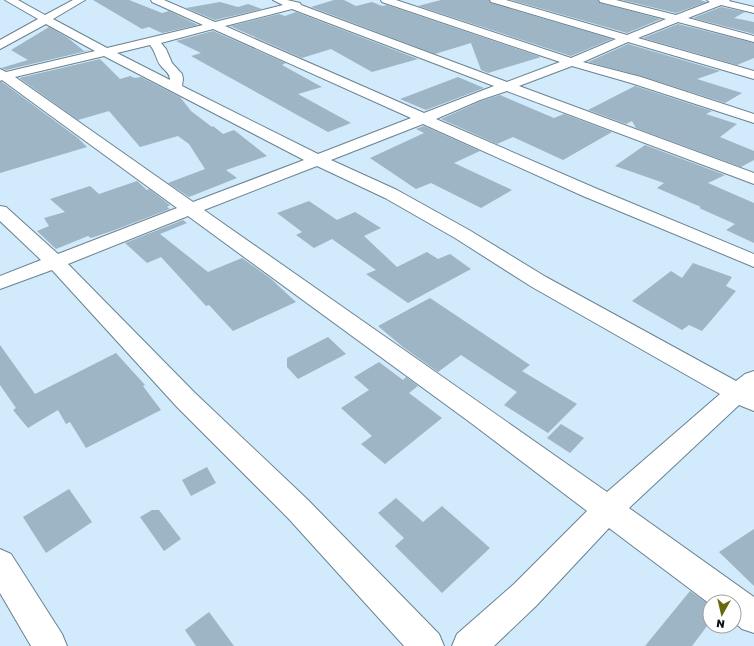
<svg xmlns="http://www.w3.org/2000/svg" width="754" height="646" font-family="'Golos Text',sans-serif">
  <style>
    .building { fill: #9db5c5 }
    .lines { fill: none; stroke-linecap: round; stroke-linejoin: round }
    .minor-casing { stroke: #6a8290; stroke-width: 2 }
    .minor { fill: #fff; fill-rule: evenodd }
  </style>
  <rect width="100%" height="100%" fill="#d1ebfc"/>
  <g class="building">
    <polygon points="93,0 129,0 162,13 169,11 198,25 162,33 149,27 142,29"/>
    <polygon points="334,0 344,0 356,6 372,2 382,6 387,5 541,57 488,73 481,70 471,43 435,54 311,7"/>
    <polygon points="441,0 489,0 491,3 612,39 571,56 418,6"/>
    <polygon points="511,0 598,0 600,3 661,19 627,33"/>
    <polygon points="622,0 700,0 707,2 676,13"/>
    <polygon points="220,2 238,7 248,4 262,9 215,20 186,8"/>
    <polygon points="721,7 745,12 734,18 754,22 754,34 693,18"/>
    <polygon points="296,12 418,59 372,72 331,49 302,58 230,26 279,14 285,16"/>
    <polygon points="678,24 754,43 754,58 737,65 643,38"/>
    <polygon points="49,27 68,38 84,51 91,50 6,70 1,68 28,60 11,50"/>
    <polygon points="213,31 286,63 282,65 322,87 298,94 351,123 328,132 191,56 201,53 176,41"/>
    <polygon points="628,44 720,71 697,79 742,93 725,103 641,76 588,62"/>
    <polygon points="100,59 120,79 130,76 135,78 141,77 180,97 191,111 212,127 213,126 223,134 234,130 267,156 226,170 237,178 189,197 168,183 205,169 189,144 178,136 140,147 109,111 78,120 19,78"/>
    <polygon points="458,77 484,88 426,110 400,99"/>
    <polygon points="0,82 2,82 78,138 87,147 0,173"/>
    <polygon points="635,86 712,111 706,114 737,124 720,137 754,151 754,160 741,167 636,128 632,121 626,124 588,110"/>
    <polygon points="500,95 554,118 564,114 612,132 563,160 513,137 497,144 441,119 481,101"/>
    <polygon points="424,126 480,151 454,163 512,190 481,208 431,183 416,189 370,158 424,133 416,129"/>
    <polygon points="645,145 725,175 708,183 754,203 754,243 726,230 735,224 699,208 701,207 657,188 664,183 615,166"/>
    <polygon points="137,181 147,190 149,189 170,205 167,207 170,209 112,231 91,238 88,236 56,249 37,231 49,226 44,218 65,212 50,199 90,186 99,194"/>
    <polygon points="309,201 337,220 355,212 381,228 364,236 397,267 427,252 438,259 450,254 471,269 408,303 366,274 376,270 332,239 314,248 296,235 302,232 277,213"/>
    <polygon points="183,220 187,223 160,234 208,272 242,258 270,278 296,302 233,331 209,305 206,306 161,257 147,263 125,243"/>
    <polygon points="693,263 732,277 726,286 736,291 702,331 689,325 682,330 632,301 671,271 682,278"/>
    <polygon points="430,298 530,365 522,371 577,404 548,433 504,405 517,392 461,355 438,372 403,347 378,326"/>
    <polygon points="328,337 346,354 298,379 287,367 287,358"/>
    <polygon points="0,345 35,394 116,353 145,385 143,386 161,410 86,448 70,422 66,424 58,410 28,428 13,410 16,408 0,385"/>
    <polygon points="379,362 403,380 406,377 418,386 409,393 442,418 385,464 361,444 372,436 341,408 369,390 354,377"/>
    <polygon points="561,424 584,438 570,453 547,438"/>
    <polygon points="207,467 216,483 191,496 182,480"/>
    <polygon points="69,489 92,522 46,553 23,517"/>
    <polygon points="396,498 423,522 442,506 490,548 442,593 395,546 404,538 378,513"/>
    <polygon points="152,510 159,510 181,539 164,551 140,517"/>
    <polygon points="754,529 754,586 719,552"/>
    <polygon points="690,591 710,605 710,622 692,646 645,646"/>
    <polygon points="209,612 234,646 196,646 185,630"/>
  </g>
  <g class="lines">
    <defs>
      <g id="minor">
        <path d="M 5,0 L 18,0 L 45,15 L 73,0 L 85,0 L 53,19 L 107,48 L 203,25 L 152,2 L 151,0 L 164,0 L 215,22 L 283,5 L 273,0 L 287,0 L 300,3 L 301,5 L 507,82 L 560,62 L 382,2 L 381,0 L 396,0 L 571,58 L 616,39 L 491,2 L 490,0 L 506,0 L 627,35 L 666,19 L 600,2 L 599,0 L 616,0 L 676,15 L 710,2 L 707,0 L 730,0 L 729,1 L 754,7 L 754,13 L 721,5 L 688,18 L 754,36 L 754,42 L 678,22 L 638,38 L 754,71 L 754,79 L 628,42 L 583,62 L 641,77 L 754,114 L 754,123 L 631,83 L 572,66 L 519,86 L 754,173 L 754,184 L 507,91 L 480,100 L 436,119 L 595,188 L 754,254 L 754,267 L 583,196 L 423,124 L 331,160 L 397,190 L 469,230 L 546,277 L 736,381 L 745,374 L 754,371 L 754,411 L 739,405 L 629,508 L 754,597 L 754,633 L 742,629 L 734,622 L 734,602 L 710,602 L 710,604 L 609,528 L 536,606 L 494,646 L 452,646 L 457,634 L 514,584 L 587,511 L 471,423 L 188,216 L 68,264 L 195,393 L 308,500 L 439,634 L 444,646 L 404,646 L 288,518 L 177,407 L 52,270 L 0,289 L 0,276 L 41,260 L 0,221 L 0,206 L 6,207 L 58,254 L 177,208 L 2,80 L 0,81 L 0,69 L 6,72 L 95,51 L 46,24 L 0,49 L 0,40 L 38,19 ZM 292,9 L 494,86 L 424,113 L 225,26 ZM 213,29 L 411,118 L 318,154 L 182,86 L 183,79 L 182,74 L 172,63 L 166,49 L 161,43 ZM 150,45 C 156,52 156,60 161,66 C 165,71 170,73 170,80 L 117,53 ZM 104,56 L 304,160 L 193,202 L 15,77 ZM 317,166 L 385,198 L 455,238 L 532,287 L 720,394 L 607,492 L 204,210 Z"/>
        <polygon points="0,549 11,554 62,634 67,646 31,646 0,593"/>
      </g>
    </defs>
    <use href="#minor" class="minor-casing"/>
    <use href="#minor" class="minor"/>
  </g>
  <g transform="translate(722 614) rotate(188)"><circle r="19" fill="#ffffff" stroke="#9da0a3"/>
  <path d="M0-3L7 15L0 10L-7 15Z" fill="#656a0b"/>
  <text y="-6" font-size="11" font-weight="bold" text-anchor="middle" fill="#091218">N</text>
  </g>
</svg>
